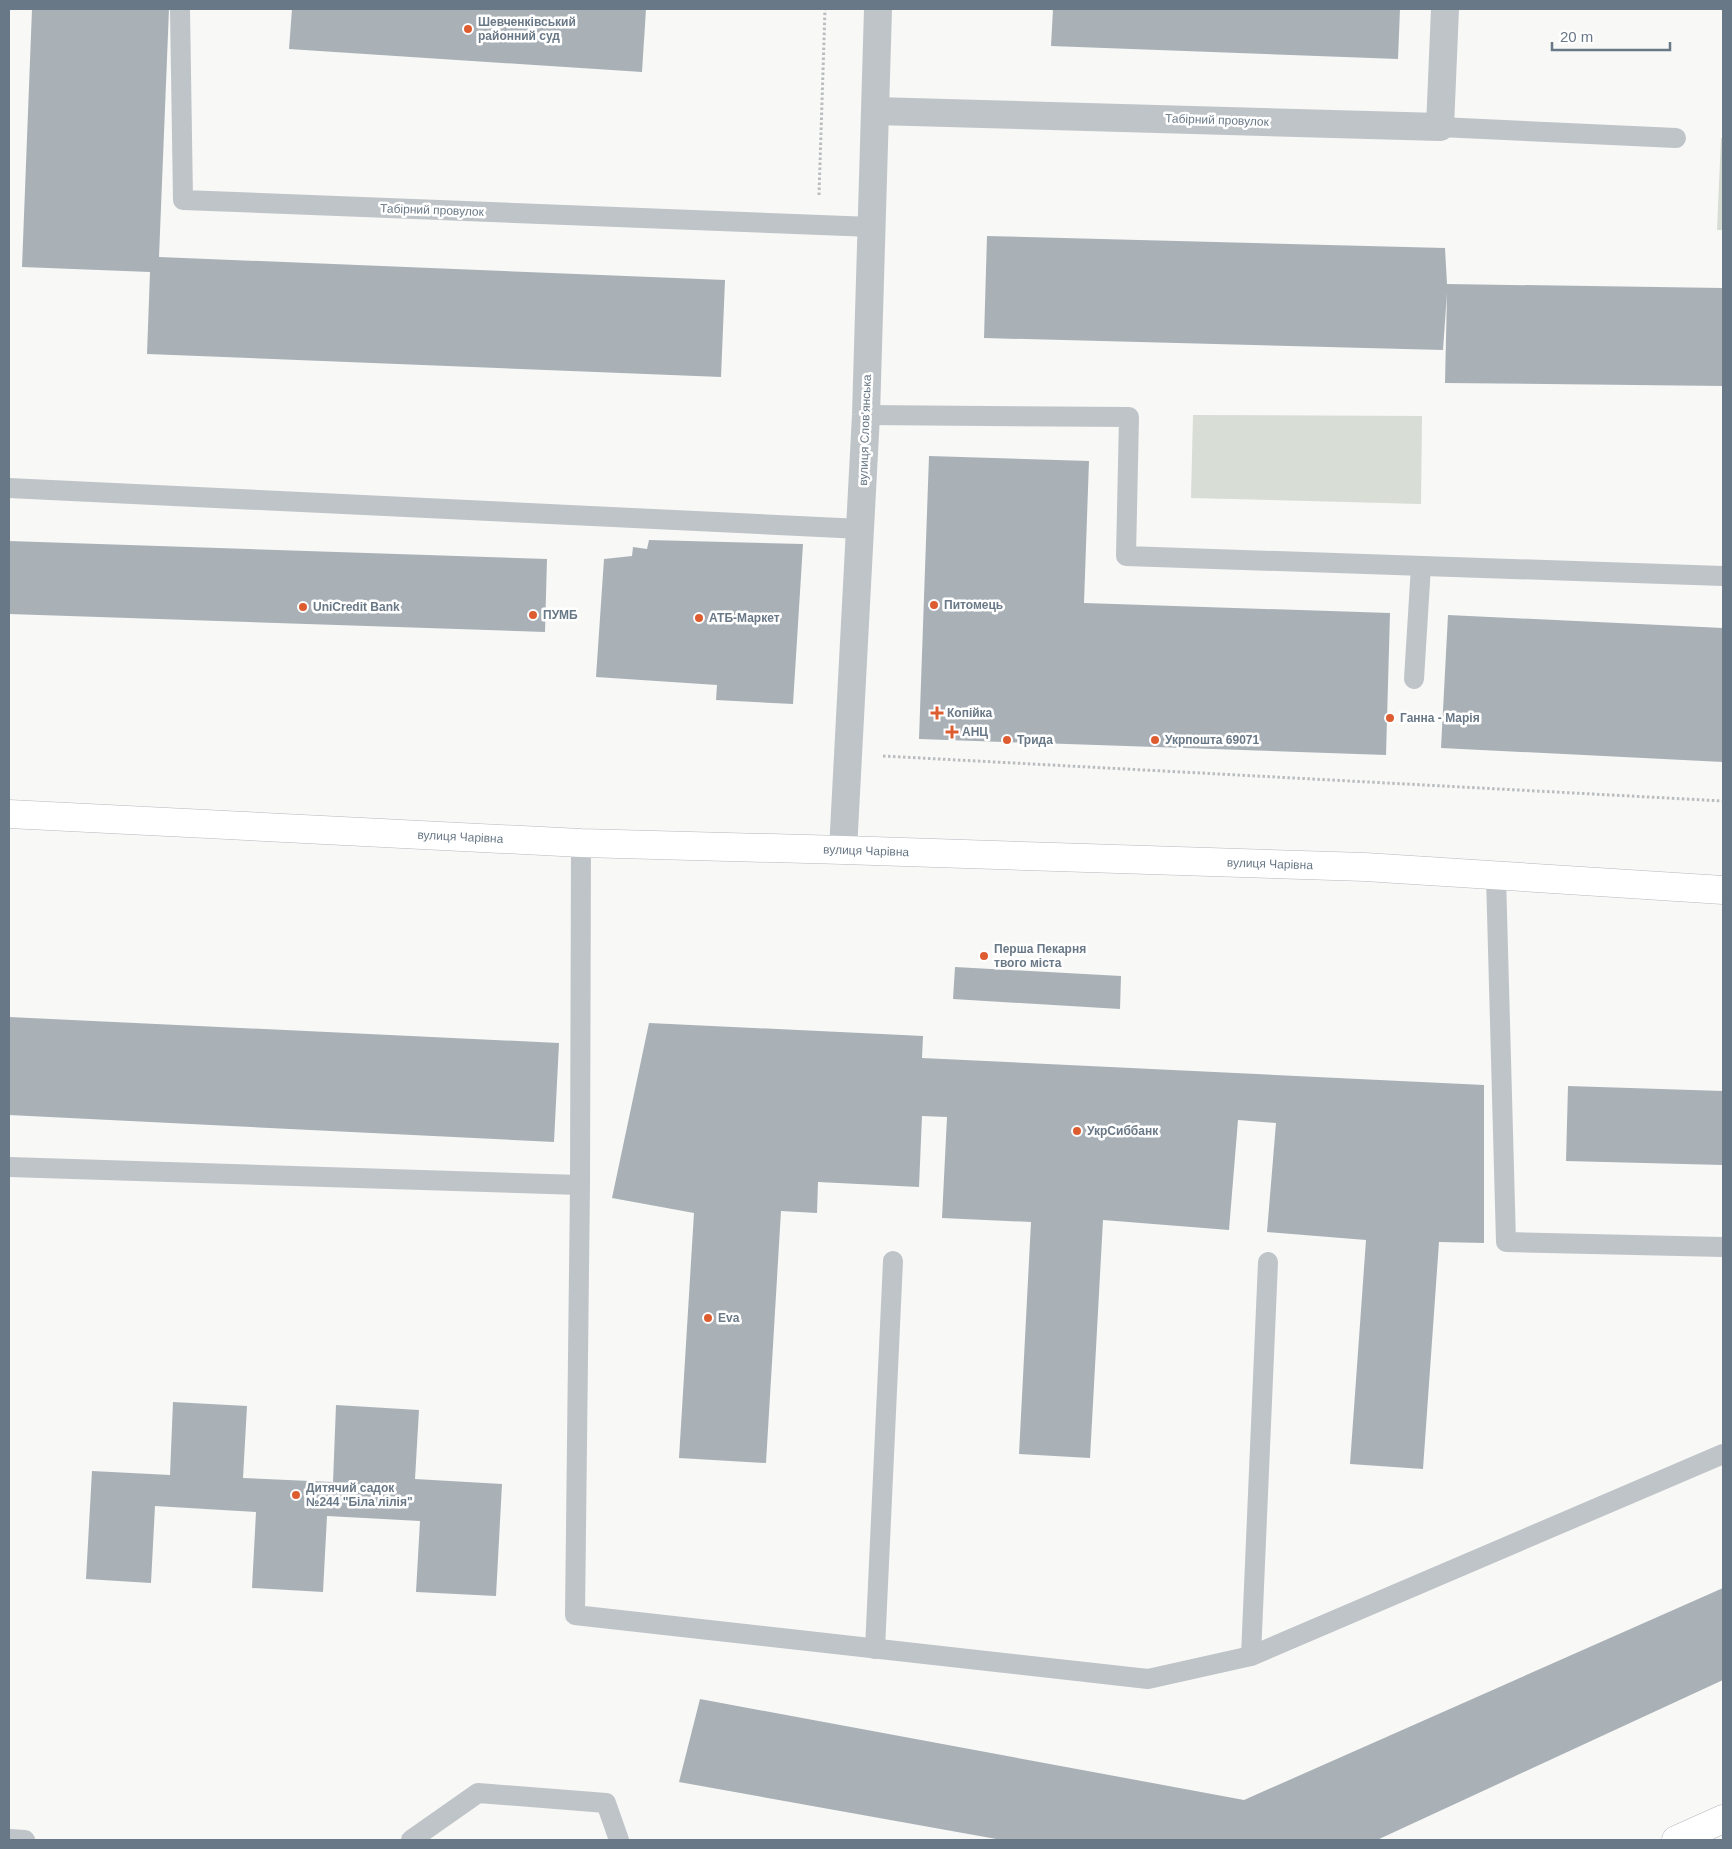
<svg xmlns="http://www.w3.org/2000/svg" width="1732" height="1849" font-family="Arial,sans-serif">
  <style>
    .green { fill: #d8ddd5 }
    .building { fill: #a9b1b7 }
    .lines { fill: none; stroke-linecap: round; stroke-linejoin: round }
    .secondary-casing { stroke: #b4b9be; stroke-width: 29 }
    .path { stroke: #babdc0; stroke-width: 3; stroke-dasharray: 2.5 2.5; stroke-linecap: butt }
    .lane { stroke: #bfc4c8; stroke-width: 20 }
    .street { stroke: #bfc4c8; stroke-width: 28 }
    .secondary { stroke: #fff; stroke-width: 28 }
    .poi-dot { fill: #dd5d31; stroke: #fff; stroke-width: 2 }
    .labels { text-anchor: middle; stroke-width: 5; stroke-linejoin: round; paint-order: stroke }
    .poi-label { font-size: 12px; font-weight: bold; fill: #697886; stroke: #fff; text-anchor: start }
    .street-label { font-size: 12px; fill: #697886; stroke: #fff }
  </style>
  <rect width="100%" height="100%" fill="#f8f8f6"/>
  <g class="green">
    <polygon points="1721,138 1723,138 1723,230 1717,230"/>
    <polygon points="1193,415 1422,416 1421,504 1191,498"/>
  </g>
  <g class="building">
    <polygon points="32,9 169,9 159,257 725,280 721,377 147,354 150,272 22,267"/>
    <polygon points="292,9 646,9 642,72 289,49"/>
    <polygon points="1053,9 1400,9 1398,59 1051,46"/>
    <polygon points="987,236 1445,248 1447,284 1723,288 1723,386 1445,383 1447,293 1443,350 984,338"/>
    <polygon points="929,456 1089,461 1084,603 1390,613 1386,755 919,739"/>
    <polygon points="649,540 803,544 793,704 716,700 717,685 596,677 604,559 632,556 633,547 647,549"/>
    <polygon points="9,541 547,559 545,632 9,614"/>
    <polygon points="1448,615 1723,628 1723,762 1441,748"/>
    <polygon points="955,967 1121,976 1120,1009 953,999"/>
    <polygon points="9,1017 559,1043 554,1142 9,1115"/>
    <polygon points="649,1023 923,1036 922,1058 1484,1085 1484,1243 1439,1242 1423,1469 1350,1464 1366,1240 1267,1232 1276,1123 1238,1120 1229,1230 1103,1220 1090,1458 1019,1454 1031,1222 942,1218 947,1117 922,1116 919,1187 818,1182 817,1213 781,1211 766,1463 679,1458 694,1213 612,1198"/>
    <polygon points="1568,1086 1723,1091 1723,1165 1566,1161"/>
    <polygon points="173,1402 247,1406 243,1478 333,1482 336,1405 419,1410 415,1479 502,1484 496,1596 416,1592 420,1521 327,1516 323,1592 252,1588 256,1512 155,1506 151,1583 86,1579 92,1471 170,1475"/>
    <polygon points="1723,1588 1723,1680 1377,1840 1002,1840 679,1782 700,1699 1244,1800"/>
  </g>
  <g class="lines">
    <defs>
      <g id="secondary">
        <path id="s1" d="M 9,814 L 581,843 L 843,850 L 1365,867 L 1723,890"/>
        <polyline points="1676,1840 1723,1819"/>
      </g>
    </defs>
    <use href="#secondary" class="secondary-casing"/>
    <g class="path">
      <polyline points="819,195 825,9"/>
      <polyline points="883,756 1723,801"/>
    </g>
    <g class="lane">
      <polyline points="180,9 183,200 872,227"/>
      <polyline points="1440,127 1676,138"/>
      <polyline points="866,415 1129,417 1126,556 1723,576"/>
      <polyline points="9,488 861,529"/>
      <polyline points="1414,679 1421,566"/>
      <polyline points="1496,876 1506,1242 1723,1247"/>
      <polyline points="9,1167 580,1185 575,1615 1148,1679 1251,1656 1723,1454"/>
      <polyline points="580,1185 581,843"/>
      <polyline points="875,1649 893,1261"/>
      <polyline points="1251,1656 1268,1262"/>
      <polyline points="9,1839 25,1840"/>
      <polyline points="411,1840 478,1793 606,1803 619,1840"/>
    </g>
    <g class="street">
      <polyline points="876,111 1440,127 1445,9"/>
      <polyline points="843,850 866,415 878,9"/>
    </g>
    <use href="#secondary" class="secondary"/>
  </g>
  <g class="poi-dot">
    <circle cx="468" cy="29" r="5"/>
    <circle cx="934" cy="605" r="5"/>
    <circle cx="303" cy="607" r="5"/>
    <circle cx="533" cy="615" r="5"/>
    <circle cx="699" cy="618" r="5"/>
    <path d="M934.5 705.5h5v5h5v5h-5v5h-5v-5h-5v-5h5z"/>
    <circle cx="1390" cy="718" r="5"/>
    <path d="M949.5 724.5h5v5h5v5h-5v5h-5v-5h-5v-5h5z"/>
    <circle cx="1007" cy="740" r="5"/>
    <circle cx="1155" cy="740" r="5"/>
    <circle cx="984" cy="956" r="5"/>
    <circle cx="1077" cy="1131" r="5"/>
    <circle cx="708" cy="1318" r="5"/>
    <circle cx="296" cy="1495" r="5"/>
  </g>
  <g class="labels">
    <g class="poi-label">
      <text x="478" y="26">Шевченківський<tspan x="478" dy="14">районний суд</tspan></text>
      <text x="944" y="609">Питомець</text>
      <text x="313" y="611">UniCredit Bank</text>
      <text x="543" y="619">ПУМБ</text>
      <text x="709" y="622">АТБ-Маркет</text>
      <text x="947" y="717">Копійка</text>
      <text x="1400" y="722">Ганна - Марія</text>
      <text x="962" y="736">АНЦ</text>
      <text x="1017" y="744">Трида</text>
      <text x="1165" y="744">Укрпошта 69071</text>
      <text x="994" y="953">Перша Пекарня<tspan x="994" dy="14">твого міста</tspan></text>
      <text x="1087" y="1135">УкрСиббанк</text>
      <text x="718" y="1322">Eva</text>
      <text x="306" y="1492">Дитячий садок<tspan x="306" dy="14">№244 "Біла лілія"</tspan></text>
    </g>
    <g class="street-label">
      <text transform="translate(1217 120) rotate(2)" y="4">Табірний провулок</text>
      <text transform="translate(432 210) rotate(2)" y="4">Табірний провулок</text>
      <text transform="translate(865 430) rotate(-88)" y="4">вулиця Слов’янська</text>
      <text dy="4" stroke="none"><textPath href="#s1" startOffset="452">вулиця Чарівна</textPath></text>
      <text dy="4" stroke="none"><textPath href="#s1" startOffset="858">вулиця Чарівна</textPath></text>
      <text dy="4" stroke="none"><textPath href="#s1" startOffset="1262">вулиця Чарівна</textPath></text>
    </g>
  </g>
  <rect width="1732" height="1849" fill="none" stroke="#697886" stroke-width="20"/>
  <path d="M1552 42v8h118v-8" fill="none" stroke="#697886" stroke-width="2.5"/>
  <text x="1560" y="42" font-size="15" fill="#697886" stroke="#ffffff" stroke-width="4" paint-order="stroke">20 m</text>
</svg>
